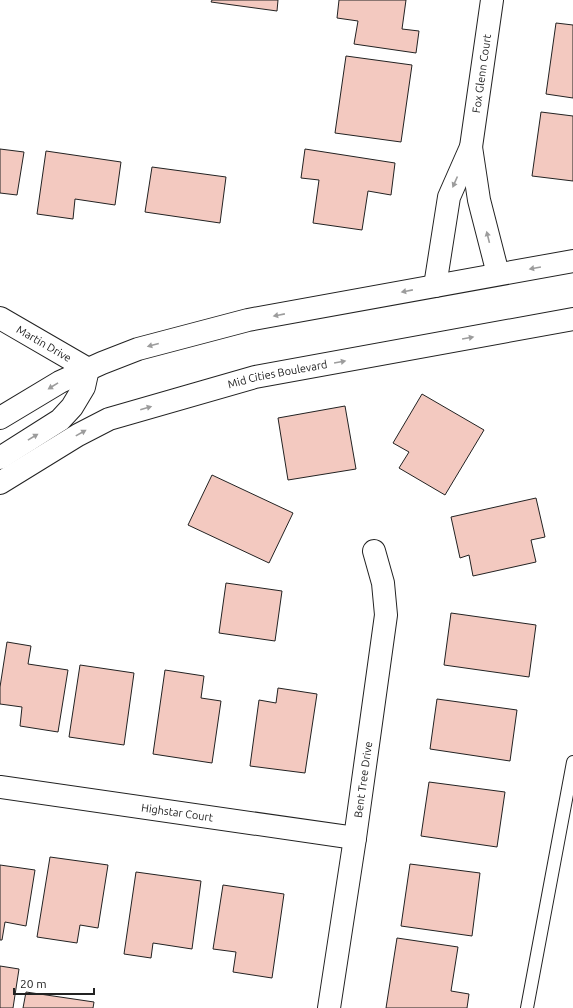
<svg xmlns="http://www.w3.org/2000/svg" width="573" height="1008" font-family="Ubuntu,sans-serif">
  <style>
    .building { fill: #f3c9c0; stroke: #222 }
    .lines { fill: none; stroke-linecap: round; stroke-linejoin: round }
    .lane-casing { stroke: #222; stroke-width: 14 }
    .street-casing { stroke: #222; stroke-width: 24 }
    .secondary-casing { stroke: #222; stroke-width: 24 }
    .lane { stroke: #fff; stroke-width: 12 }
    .street { stroke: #fff; stroke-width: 22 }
    .secondary { stroke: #fff; stroke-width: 22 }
    .oneway { fill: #9c9c9c }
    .labels { text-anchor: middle; stroke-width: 3; stroke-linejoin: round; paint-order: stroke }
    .street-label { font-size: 11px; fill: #222; stroke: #fff }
  </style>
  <rect width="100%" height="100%" fill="#fff"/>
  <g class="building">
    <polygon points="212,0 278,0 277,11 211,2"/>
    <polygon points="339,0 406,0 402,29 419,31 416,53 354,44 358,21 337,18"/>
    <polygon points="556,23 573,25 573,98 546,94"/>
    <polygon points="346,56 412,65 401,142 335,133"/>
    <polygon points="541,112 573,116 573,181 532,176"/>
    <polygon points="0,149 24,152 17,195 0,193"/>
    <polygon points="305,149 395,163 391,195 368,191 362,230 313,223 319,180 301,178"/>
    <polygon points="46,151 121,162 115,205 75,199 73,219 37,214"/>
    <polygon points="152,167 226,177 220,223 145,212"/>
    <polygon points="422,394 484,430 445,495 399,468 409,452 393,443"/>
    <polygon points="345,406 356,469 288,480 278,418"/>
    <polygon points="212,475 293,513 269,563 188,525"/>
    <polygon points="536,498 545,537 531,540 536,562 473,576 469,555 460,558 451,517"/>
    <polygon points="226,583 282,591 275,641 219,633"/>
    <polygon points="451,613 536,625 529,677 444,665"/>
    <polygon points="7,642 31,646 28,664 68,670 58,732 20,726 22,707 0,704 0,687"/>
    <polygon points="80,665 134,673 124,745 69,737"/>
    <polygon points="165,670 204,676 201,698 221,701 212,763 153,754"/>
    <polygon points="278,688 317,694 305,773 250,766 259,700 276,703"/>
    <polygon points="437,699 517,710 510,761 430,749"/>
    <polygon points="429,782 505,792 497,847 421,836"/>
    <polygon points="50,857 108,865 98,928 80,925 77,943 37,937"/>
    <polygon points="410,864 480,873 472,936 401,926"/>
    <polygon points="0,865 35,870 26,926 5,922 2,940 0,940"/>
    <polygon points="136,872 201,881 192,949 153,943 151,958 124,954"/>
    <polygon points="223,885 284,894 272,978 233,972 236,952 213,949"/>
    <polygon points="397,938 458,947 451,991 469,994 467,1008 386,1008"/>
    <polygon points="0,966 19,969 13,1008 0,1008"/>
    <polygon points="26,992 94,1002 93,1008 23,1008"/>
  </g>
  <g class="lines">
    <defs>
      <polyline id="lane" points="527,1008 573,762"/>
      <g id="street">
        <polyline points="471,147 479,200 498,274"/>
        <path id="s1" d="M 435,286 L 449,197 L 471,147 L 492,0"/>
        <path id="s2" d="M 0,787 L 355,838"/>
        <path id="s3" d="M 329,1008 L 355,838 L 386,615 L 383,583 L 374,551"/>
      </g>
      <g id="secondary">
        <path id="s4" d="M 0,318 L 88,369"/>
        <polyline points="0,418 60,382 102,363 138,349 248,320 573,261"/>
        <polyline points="0,458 60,420 72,407 84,387 88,369"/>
        <path id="s5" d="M 0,483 L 78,435 L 109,419 L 255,377 L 573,319"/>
      </g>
    </defs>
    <use href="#lane" class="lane-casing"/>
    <use href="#street" class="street-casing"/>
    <use href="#secondary" class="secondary-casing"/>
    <use href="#lane" class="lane"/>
    <use href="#street" class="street"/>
    <use href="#secondary" class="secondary"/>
  </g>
  <defs><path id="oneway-solid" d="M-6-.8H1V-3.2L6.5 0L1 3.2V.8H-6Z"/></defs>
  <g class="oneway">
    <use href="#oneway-solid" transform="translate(455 182) rotate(114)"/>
    <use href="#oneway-solid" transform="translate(488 237) rotate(-104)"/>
    <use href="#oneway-solid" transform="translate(535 268) rotate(170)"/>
    <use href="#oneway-solid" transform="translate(407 291) rotate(169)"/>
    <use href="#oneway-solid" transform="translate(279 315) rotate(169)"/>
    <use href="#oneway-solid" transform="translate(468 338) rotate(-10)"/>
    <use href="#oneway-solid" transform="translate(153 345) rotate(165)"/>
    <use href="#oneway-solid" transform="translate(340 362) rotate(-10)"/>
    <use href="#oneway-solid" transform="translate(53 386) rotate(148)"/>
    <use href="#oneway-solid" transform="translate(146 408) rotate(-16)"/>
    <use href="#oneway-solid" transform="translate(81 433) rotate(-29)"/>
    <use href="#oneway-solid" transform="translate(33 437) rotate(-31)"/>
  </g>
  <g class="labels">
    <g class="street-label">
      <text dy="4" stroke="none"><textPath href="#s1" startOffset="219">Fox Glenn Court</textPath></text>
      <text dy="4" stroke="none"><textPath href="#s4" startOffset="51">Martin Drive</textPath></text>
      <text dy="4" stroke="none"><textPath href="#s5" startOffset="301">Mid Cities Boulevard</textPath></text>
      <text dy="4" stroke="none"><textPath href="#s3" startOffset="231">Bent Tree Drive</textPath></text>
      <text dy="4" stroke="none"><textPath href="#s2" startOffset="179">Highstar Court</textPath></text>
    </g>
  </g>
  <path d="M14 988v6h80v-6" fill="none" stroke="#222222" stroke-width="2"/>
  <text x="20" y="988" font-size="12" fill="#222222" stroke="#ffffff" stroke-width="3" paint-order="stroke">20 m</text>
</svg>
